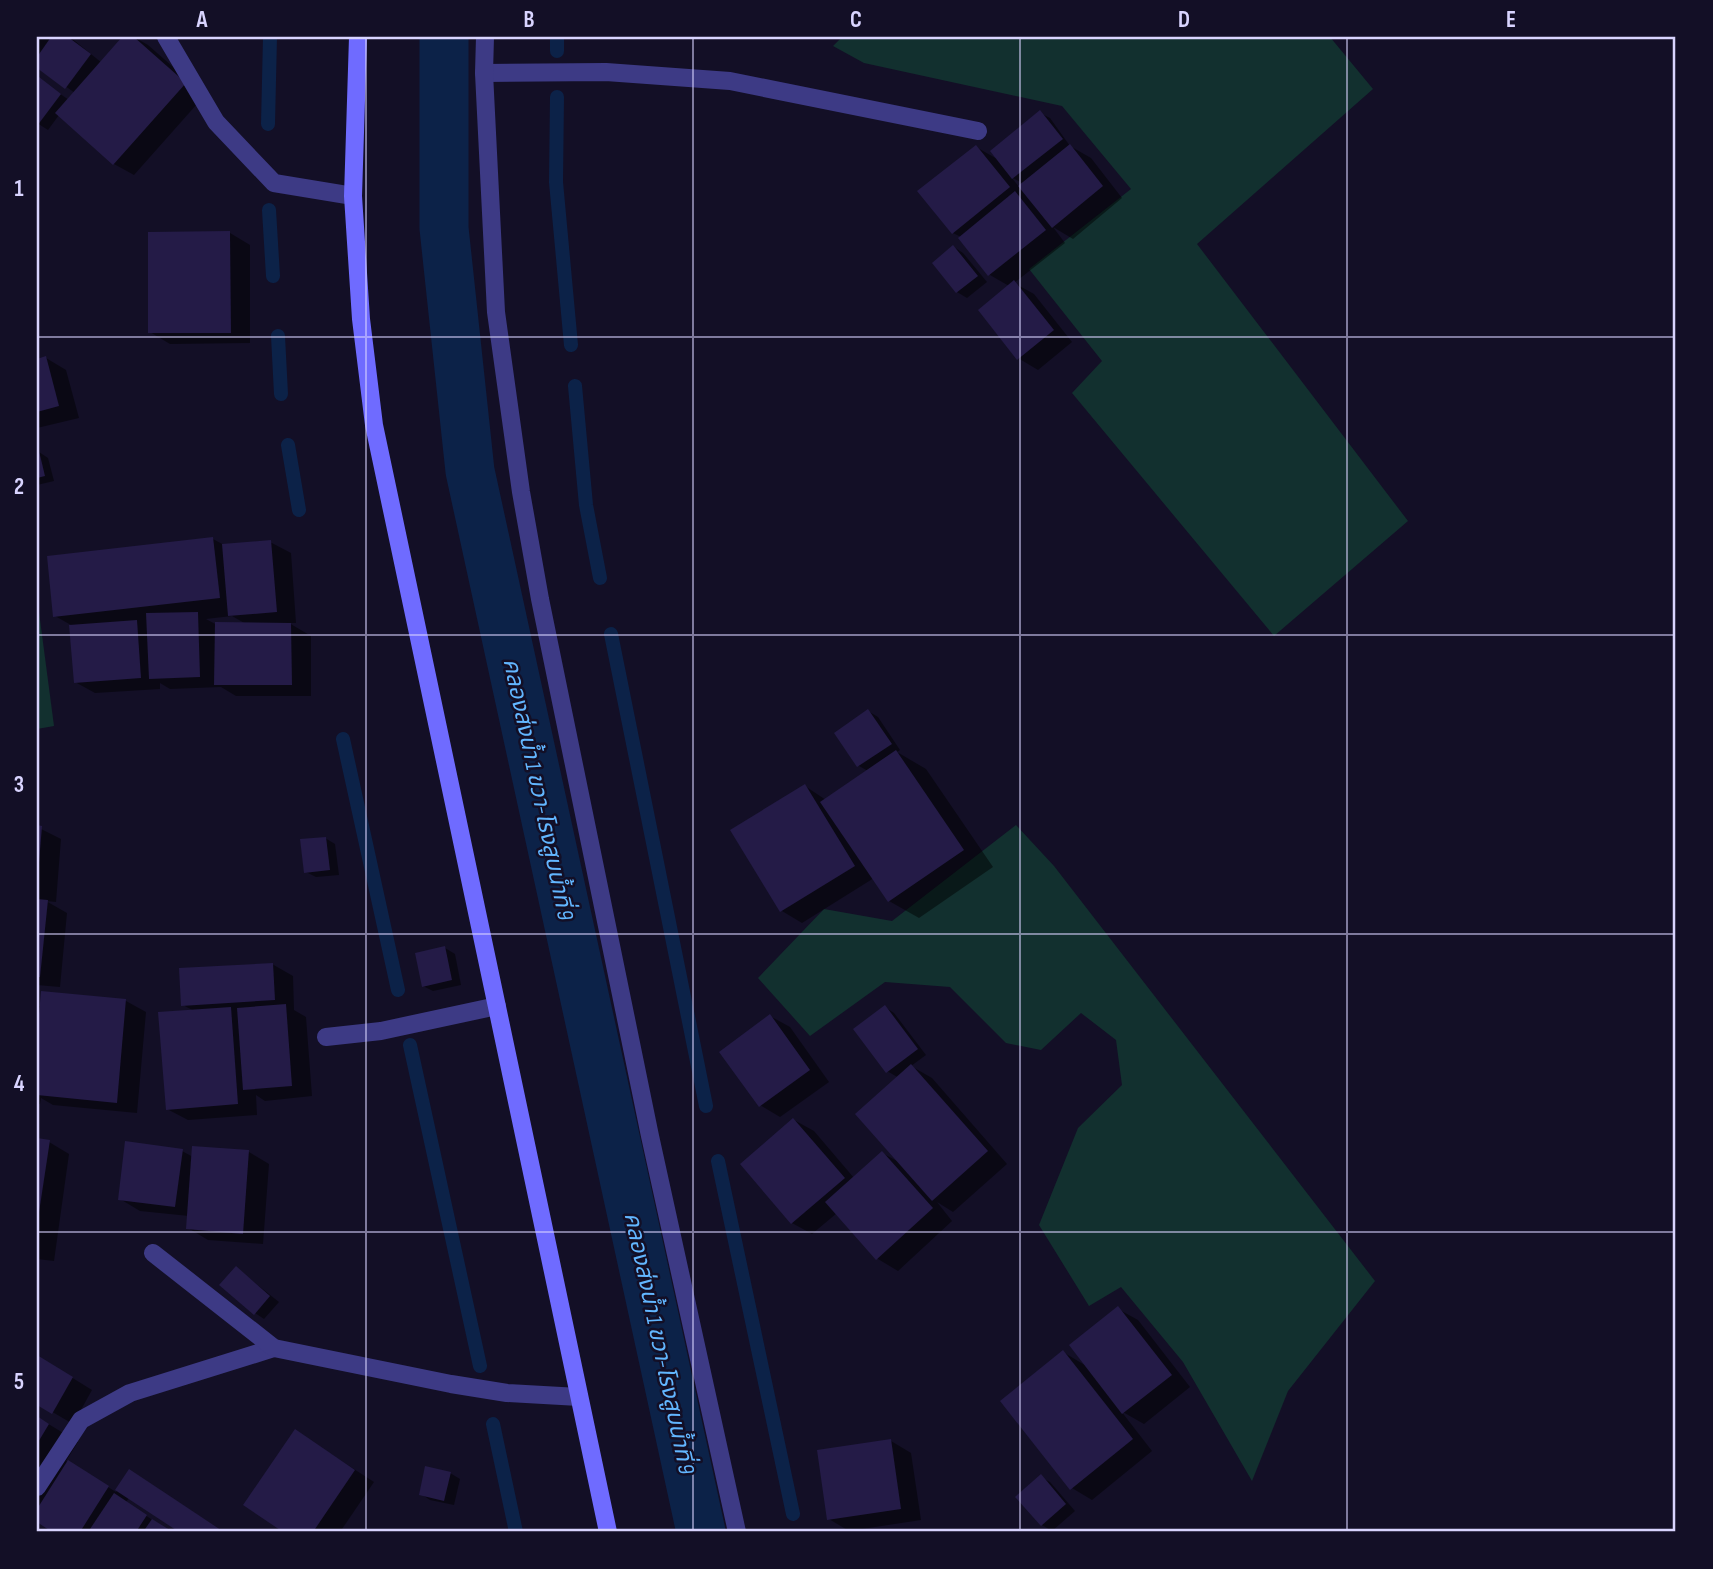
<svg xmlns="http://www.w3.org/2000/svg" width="1713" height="1569" font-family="'Sofia Sans Condensed','Noto Sans Thai',sans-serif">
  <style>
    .green { fill: #12302f }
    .shadow { fill: #0007; fill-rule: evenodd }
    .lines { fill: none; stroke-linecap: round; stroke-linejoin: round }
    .stream { stroke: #0c2248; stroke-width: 14 }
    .canal { stroke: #0c2248; stroke-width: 49 }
    .building { fill: #241b47 }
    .lane { stroke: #3d3a85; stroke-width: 18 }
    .street { stroke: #3d3a85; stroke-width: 18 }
    .secondary { stroke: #6f6bff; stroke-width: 18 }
    .grid { fill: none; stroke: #d9d4ff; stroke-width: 2; stroke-opacity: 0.55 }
    .labels { text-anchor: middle; stroke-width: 5; stroke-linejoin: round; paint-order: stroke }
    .water-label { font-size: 23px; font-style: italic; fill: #62b6ff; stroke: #130f26 }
    .neatline { fill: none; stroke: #d9d4ff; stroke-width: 2.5 }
    .grid-label { font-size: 23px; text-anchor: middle; font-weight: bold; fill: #d9d4ff }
  </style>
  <rect width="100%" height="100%" fill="#130f26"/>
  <g class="green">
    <polygon points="842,37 1330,37 1373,89 1197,244 1408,521 1274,636 1072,393 1102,361 1029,269 1131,189 1062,106 864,63 833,46"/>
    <polygon points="37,597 54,726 37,729"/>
    <polygon points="1016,825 1054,866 1375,1281 1288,1391 1252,1481 1183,1362 1121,1287 1089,1306 1039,1225 1078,1128 1122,1085 1116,1040 1081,1013 1041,1050 1006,1043 950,987 885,982 810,1036 758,978 824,909 892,921"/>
  </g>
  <g class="shadow">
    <polygon points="37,37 70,37 102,63 125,37 134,37 148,45 205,95 134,175 114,164 59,115 48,130 37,123 37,84 40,80 69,100 75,93 37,66 39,56 37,55"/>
    <path d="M 1040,113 L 1050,118 L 1070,146 L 1091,158 L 1122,198 L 1073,239 L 1053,227 L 1065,243 L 1014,283 L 1034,294 L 1072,342 L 1038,370 L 1018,358 L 1009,286 L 990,275 L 961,237 L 953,233 L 976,147 L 999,160 ZM 1011,177 L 1024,184 L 1020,188 Z"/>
    <polygon points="230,233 250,245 250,343 170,344 150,332"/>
    <polygon points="954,247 963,253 987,282 967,298 957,292"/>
    <polygon points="46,358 66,370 79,418 37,428 37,361"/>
    <polygon points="39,452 48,458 54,481 37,485 37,453"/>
    <path d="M 213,539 L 224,545 L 270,542 L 291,553 L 296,623 L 289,623 L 311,636 L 311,696 L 236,696 L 221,687 L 170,689 L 160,683 L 160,689 L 95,693 L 75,682 L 71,625 L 55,616 ZM 232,616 L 246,624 L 217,625 L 206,619 Z"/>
    <polygon points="868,711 878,717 900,750 897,752 926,769 993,867 919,918 889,901 874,878 802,923 782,911 732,831 805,786 826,800 868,771 859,766 836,733"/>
    <polygon points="37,827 61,839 56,902 46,901 67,913 60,987 37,985"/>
    <polygon points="325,838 335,844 339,875 316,877 306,872"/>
    <polygon points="445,948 455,954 461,985 433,991 423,986"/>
    <polygon points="272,964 293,976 294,1010 306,1017 312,1096 265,1101 256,1095 257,1115 188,1120 167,1109 194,1011 183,1005"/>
    <polygon points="126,1001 146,1012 137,1113 53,1105 41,1098 40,1104 37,1104 37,1004 41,1007"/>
    <polygon points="885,1007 894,1013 926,1055 911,1066 932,1078 1007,1164 953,1212 937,1202 952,1221 898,1271 878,1259 837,1213 812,1234 792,1223 794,1120 814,1131 854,1178 882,1153 899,1162 899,1078 887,1071"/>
    <polygon points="770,1016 790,1027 829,1082 780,1117 760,1105"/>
    <polygon points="37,1140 49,1142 69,1154 54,1261 37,1259"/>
    <polygon points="182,1151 193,1157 249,1152 269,1164 263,1244 208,1240 188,1228 189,1216 140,1211 120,1199"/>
    <polygon points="236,1268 279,1302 264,1319 255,1313"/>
    <polygon points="1118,1309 1138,1320 1190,1387 1144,1424 1121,1411 1152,1451 1092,1500 1072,1488 1063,1352 1088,1367"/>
    <polygon points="37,1356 92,1390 73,1424 37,1403"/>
    <polygon points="37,1417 78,1442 66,1461 116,1492 130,1471 224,1532 182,1532 129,1498 126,1502 170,1532 56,1532 37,1520"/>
    <polygon points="295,1431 374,1482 340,1532 286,1532 246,1505"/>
    <polygon points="891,1441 911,1453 921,1520 849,1531 829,1519"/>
    <polygon points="450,1473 460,1479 454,1505 430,1500 421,1494"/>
    <polygon points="1041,1477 1050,1482 1075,1511 1052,1531 1042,1525 1018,1497"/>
  </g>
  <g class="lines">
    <g class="stream">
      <polyline points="557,51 557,37"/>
      <polyline points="557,97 556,182 571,345"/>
      <polyline points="268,124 270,37"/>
      <polyline points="269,210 273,276"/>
      <polyline points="278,336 281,394"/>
      <polyline points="575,386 586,505 600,578"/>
      <polyline points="288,445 299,510"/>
      <polyline points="611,634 706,1106"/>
      <polyline points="343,739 398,990"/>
      <polyline points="410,1045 480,1366"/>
      <polyline points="718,1161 793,1514"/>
      <polyline points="493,1424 516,1532"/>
    </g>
    <polyline class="canal" points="444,37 444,228 470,471 701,1532"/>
  </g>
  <g class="building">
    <polygon points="51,37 68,37 91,54 65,89 37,68 37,57"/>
    <polygon points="122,37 134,37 186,83 113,165 55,113"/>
    <polygon points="39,77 61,94 37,126 37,81"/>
    <polygon points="1040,110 1063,139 1012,179 990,151"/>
    <polygon points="1070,144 1103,186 1052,228 1018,186"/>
    <polygon points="976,145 1010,187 952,234 917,191"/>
    <polygon points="1015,191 1046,230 988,276 958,238"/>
    <polygon points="230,231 231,333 148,333 148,232"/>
    <polygon points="953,245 978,276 956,293 932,263"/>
    <polygon points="1014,280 1054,330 1017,360 978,310"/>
    <polygon points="46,356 59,406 37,412 37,359"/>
    <polygon points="37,451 39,451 45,476 37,478"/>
    <polygon points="213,537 220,598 53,617 47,556"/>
    <polygon points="271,540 277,612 228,616 222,544"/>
    <polygon points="198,612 200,677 149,679 146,613"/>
    <polygon points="137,620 141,678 74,683 69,625"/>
    <polygon points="215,622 291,623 292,685 214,685"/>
    <polygon points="868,709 892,744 857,767 834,733"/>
    <polygon points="896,750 964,850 888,902 820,802"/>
    <polygon points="805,784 855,866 780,912 730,830"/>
    <polygon points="37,825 42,826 39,863 37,863"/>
    <polygon points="326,837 330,870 304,873 300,839"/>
    <polygon points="37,899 48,900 40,977 37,977"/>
    <polygon points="445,946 452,980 422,987 415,953"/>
    <polygon points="273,963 275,1000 181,1006 179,968"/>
    <polygon points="41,991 126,999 117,1103 37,1095 37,1037"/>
    <polygon points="286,1004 292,1086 243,1090 237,1008"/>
    <polygon points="885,1005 918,1049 886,1073 853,1029"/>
    <polygon points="231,1007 238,1104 166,1110 158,1012"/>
    <polygon points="770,1014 810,1070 759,1107 719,1052"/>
    <polygon points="911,1064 988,1151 932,1201 855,1114"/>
    <polygon points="793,1118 845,1178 791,1224 740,1164"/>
    <polygon points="37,1138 50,1140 38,1219 37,1219"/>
    <polygon points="125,1141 183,1149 175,1207 118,1200"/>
    <polygon points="192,1146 249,1150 243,1234 186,1229"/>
    <polygon points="882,1151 933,1208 876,1260 825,1202"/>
    <polygon points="236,1266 270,1296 254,1315 219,1285"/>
    <polygon points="1118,1306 1172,1375 1122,1414 1069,1345"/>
    <polygon points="1063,1350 1133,1439 1070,1490 1000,1401"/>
    <polygon points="37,1355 73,1377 52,1414 37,1405"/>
    <polygon points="37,1416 49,1424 37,1444"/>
    <polygon points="295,1429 355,1470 313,1532 283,1532 243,1505"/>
    <polygon points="891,1439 901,1509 827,1520 817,1450"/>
    <polygon points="68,1460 109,1486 80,1532 52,1532 37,1522 37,1509"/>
    <polygon points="425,1466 451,1472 444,1501 419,1495"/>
    <polygon points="129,1469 224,1532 179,1532 115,1490"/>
    <polygon points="1041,1474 1066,1504 1041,1526 1015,1497"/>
    <polygon points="114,1493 147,1515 136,1532 88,1532"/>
    <polygon points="152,1519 173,1532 143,1532"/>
  </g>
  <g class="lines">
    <g class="lane">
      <polyline points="484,73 606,72 730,81 978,131"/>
      <polyline points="326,1037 381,1031 497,1006"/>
      <polyline points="37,1487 81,1420 130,1393 274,1348"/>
    </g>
    <g class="street">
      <polyline points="166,37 216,122 274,183 353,196"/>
      <polyline points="485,37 484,73 496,312 521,492 540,599 650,1136 737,1532"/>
      <polyline points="153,1253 274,1348 451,1384 507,1393 579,1397"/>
    </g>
    <polyline class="secondary" points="358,37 353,196 361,319 374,425 608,1532"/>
  </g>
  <path class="grid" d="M 366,37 L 366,1532M 693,37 L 693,1532M 1020,37 L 1020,1532M 1347,37 L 1347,1532M 37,337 L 1676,337M 37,635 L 1676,635M 37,934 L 1676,934M 37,1232 L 1676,1232"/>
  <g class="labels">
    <g class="water-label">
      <text transform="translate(539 789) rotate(78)" y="8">คลองส่งน้ำ 1 ขวา-โรงสูบน้ำที่ 9</text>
      <text transform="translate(660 1343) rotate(78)" y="8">คลองส่งน้ำ 1 ขวา-โรงสูบน้ำที่ 9</text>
    </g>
  </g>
  <rect width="1713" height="1569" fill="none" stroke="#130f26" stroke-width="77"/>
  <rect x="38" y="38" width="1636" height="1492" class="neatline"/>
  <g class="grid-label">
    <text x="202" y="27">A</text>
    <text x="529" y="27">B</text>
    <text x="856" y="27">C</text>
    <text x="1184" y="27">D</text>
    <text x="1511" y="27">E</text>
    <text x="19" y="196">1</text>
    <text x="19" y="494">2</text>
    <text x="19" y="792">3</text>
    <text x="19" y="1091">4</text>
    <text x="19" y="1389">5</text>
  </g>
</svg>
